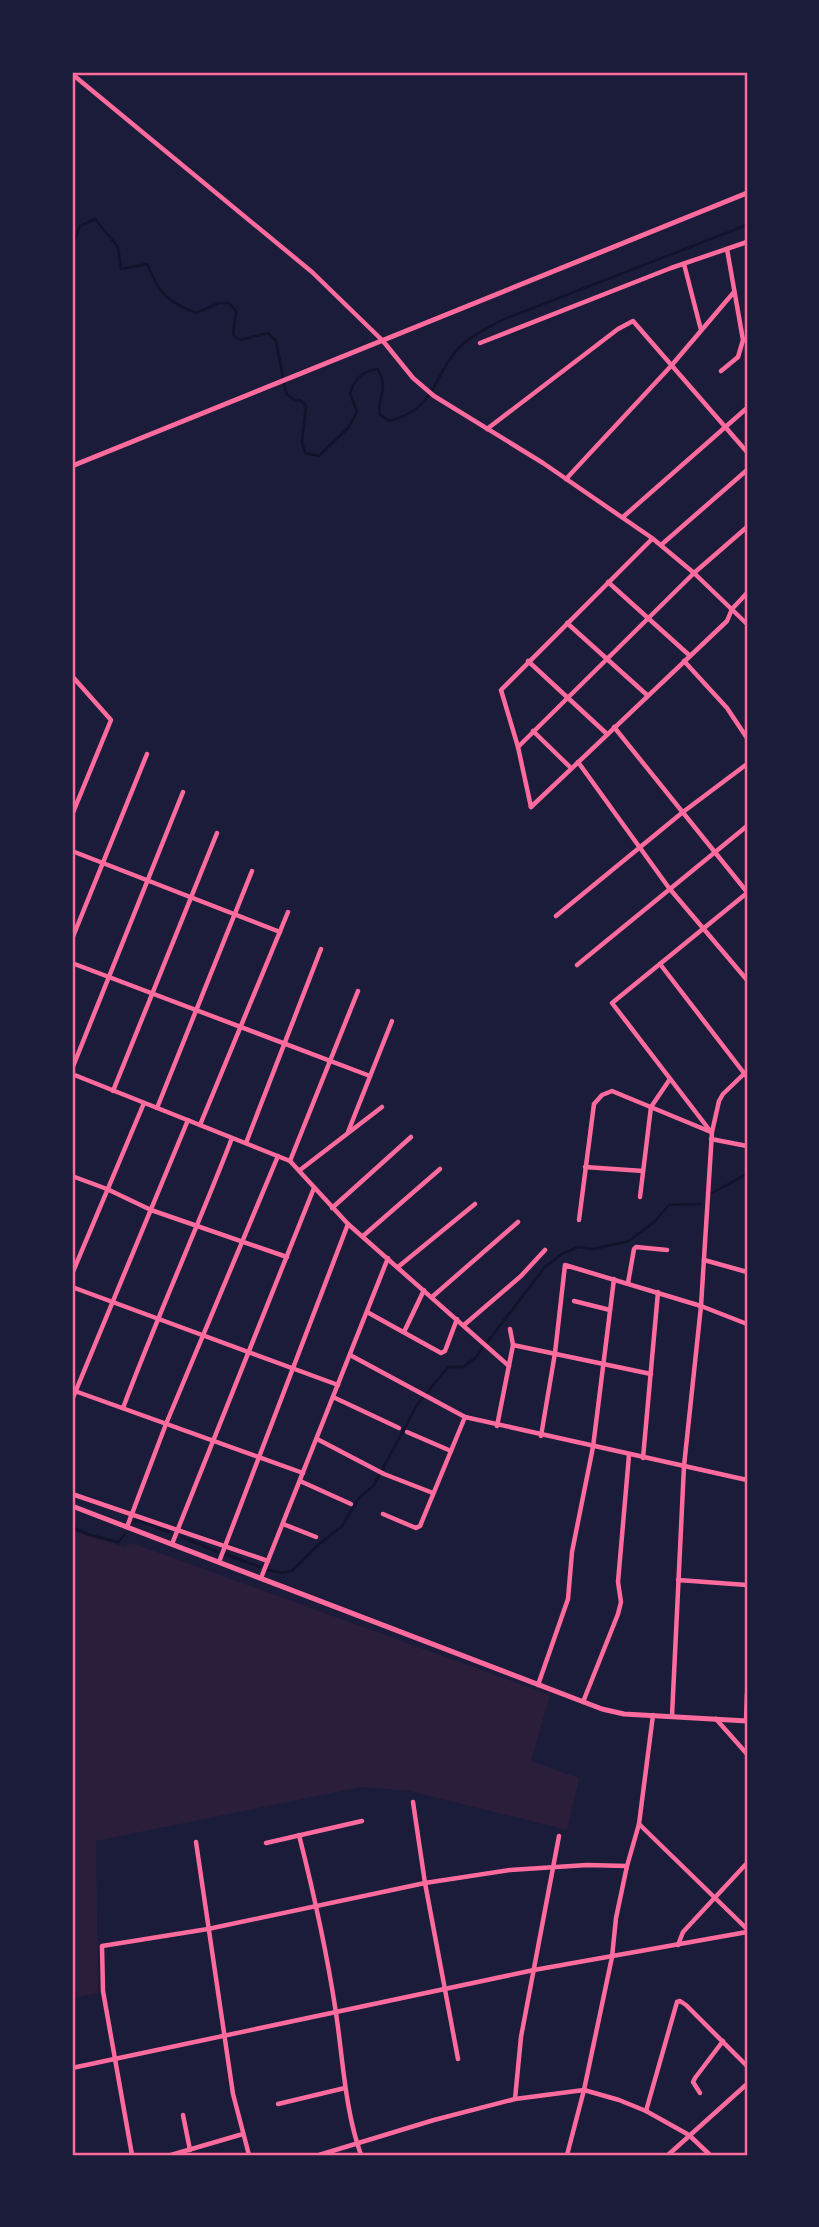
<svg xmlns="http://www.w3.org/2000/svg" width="819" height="2227" font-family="'Playfair Display',serif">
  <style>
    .green { fill: #2a1e3b }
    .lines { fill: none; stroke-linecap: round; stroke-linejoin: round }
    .stream { stroke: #12122b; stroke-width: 2.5 }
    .minor { stroke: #ff6b9d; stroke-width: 4.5 }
    .secondary { stroke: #ff6b9d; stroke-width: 5 }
    .neatline { fill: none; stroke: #ff6b9d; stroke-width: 2.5 }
  </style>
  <rect width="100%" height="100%" fill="#1b1b3a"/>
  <polygon class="green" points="72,1531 125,1547 132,1543 550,1695 531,1761 579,1778 567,1830 410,1791 361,1787 96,1841 98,1993 72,1998"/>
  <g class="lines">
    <g class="stream">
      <path d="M 72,246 L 80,226 L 95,219 L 118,247 L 121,269 L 147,264 C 160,294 164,300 196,313 L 219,303 L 229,303 L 236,311 L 233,335 L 240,340 L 268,333 L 276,341 L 286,393 L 295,401 L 300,400 L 306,406 L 302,442 L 305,453 L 319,456 L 348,428 L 357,412 L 350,393 C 355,378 363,371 378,369 C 390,394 376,396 380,415 L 389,421 C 435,409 430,383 456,351 C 468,337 486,329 502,320 L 747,225"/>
      <polyline points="712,1193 747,1174"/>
      <polyline points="135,1522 137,1520 169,1532"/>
      <polyline points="72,1527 90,1535 118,1542 125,1534"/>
      <polyline points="182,1537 218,1552"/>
      <polyline points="225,1554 260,1567"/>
      <polyline points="268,1570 282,1573 292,1571 318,1545 342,1526 359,1498 374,1485 417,1405 448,1367 463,1367 475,1358 545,1267 562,1254 578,1247 593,1249 629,1241 654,1222 669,1205 700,1204"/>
    </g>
    <g class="minor">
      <polyline points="72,74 312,272 383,341 413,378 434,396 543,463 652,538 694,573 747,624"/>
      <polyline points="684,264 701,330"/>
      <polyline points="480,343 671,268 747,242"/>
      <polyline points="721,371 738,357 743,340 727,249"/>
      <polyline points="487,429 618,329 633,321 747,452"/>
      <polyline points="566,479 671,366 734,292"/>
      <polyline points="623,517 747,408"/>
      <polyline points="661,545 747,470"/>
      <polyline points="608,582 689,655"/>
      <polyline points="567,623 647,695"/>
      <polyline points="528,661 607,734"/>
      <polyline points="684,661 727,708 747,738"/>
      <polyline points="72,676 111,720 72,815"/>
      <polyline points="614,727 747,892"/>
      <polyline points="533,731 571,768"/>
      <polyline points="518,747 694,573 747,527"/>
      <polyline points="578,762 669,888 747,980"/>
      <polyline points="531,807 518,747 501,690 652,539"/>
      <polyline points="531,807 727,621 732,609 747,593"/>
      <polyline points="72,851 280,932"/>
      <polyline points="556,916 683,812 747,764"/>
      <polyline points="72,939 147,754"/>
      <polyline points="72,963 370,1076"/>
      <polyline points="660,964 747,1077"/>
      <polyline points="577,965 747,826"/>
      <polyline points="72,1069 183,792"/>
      <polyline points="72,1074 290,1161 348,1224 509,1366"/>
      <polyline points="113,1091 217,833"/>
      <polyline points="157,1108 252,871"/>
      <polyline points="200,1125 288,912"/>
      <polyline points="348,1132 392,1021"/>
      <polyline points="711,1132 612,1003 747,893"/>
      <polyline points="711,1139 747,1146"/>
      <polyline points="246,1143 321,949"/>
      <polyline points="290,1161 358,991"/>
      <polyline points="585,1167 643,1171"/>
      <polyline points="300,1170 382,1107"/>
      <polyline points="72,1176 107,1189 151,1210 287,1257"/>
      <polyline points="640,1197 651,1107 670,1079"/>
      <polyline points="332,1208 411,1137"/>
      <polyline points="579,1220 594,1104 602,1095 612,1091 711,1132"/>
      <polyline points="363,1236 440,1169"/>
      <polyline points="704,1260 747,1272"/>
      <polyline points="398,1267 475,1204"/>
      <polyline points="72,1274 144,1103"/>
      <polyline points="628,1283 634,1249 636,1247 667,1250"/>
      <polyline points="72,1287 338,1385"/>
      <polyline points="432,1297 518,1222"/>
      <polyline points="574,1301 610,1310"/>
      <polyline points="367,1312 441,1353 445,1351 457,1319"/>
      <polyline points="464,1325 521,1276 545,1250"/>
      <polyline points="404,1332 424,1290"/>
      <polyline points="513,1345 651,1374"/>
      <polyline points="350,1355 465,1417 747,1480"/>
      <polyline points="72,1390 303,1473"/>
      <polyline points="333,1397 399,1428"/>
      <polyline points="72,1400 188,1120"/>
      <path d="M 123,1408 C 157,1317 197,1229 232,1138"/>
      <polyline points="497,1426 513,1345 510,1329"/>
      <polyline points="407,1432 451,1451"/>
      <polyline points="541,1436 555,1353 565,1265 701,1306 747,1324"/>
      <polyline points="317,1439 384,1474 433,1493"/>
      <polyline points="643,1458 658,1292"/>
      <polyline points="300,1481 351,1504"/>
      <polyline points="72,1494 268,1561"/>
      <polyline points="383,1514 416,1528 420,1526 465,1417"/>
      <polyline points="283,1524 316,1537"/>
      <polyline points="127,1527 166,1424 278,1156"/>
      <polyline points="172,1544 314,1188"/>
      <polyline points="219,1562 348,1224"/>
      <polyline points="261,1578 388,1258"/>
      <polyline points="678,1580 747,1585"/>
      <polyline points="538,1685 568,1599 572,1552 593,1447 614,1279"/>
      <polyline points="583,1702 618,1614 621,1602 618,1582 629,1455"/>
      <polyline points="672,1716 684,1466 701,1306 712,1132 719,1101 723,1094 747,1071"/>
      <polyline points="716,1719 747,1754"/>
      <polyline points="746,1721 747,1693"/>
      <polyline points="413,1802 425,1883 458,2059"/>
      <polyline points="639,1824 747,1929"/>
      <path d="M 299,1835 C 314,1894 327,1953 336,2013 C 343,2060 345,2110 361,2155"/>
      <polyline points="196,1842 233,2094 249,2155"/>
      <polyline points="266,1843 362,1821"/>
      <polyline points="678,1945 683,1932 747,1863"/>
      <polyline points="72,2068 534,1970 747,1932"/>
      <polyline points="700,2093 693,2082 695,2078 723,2041"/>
      <polyline points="515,2099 521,2037 559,1836"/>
      <polyline points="278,2104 345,2088"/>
      <polyline points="646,2111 677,2002 680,2001 686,2005 747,2066"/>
      <polyline points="183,2115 190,2150"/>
      <polyline points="132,2155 103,1991 102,1946 208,1929 425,1883 510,1870 587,1865 627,1866"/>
      <polyline points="171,2155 243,2134"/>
      <polyline points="319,2155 434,2120 515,2099 584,2090 619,2100 646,2111 689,2135 710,2155"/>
      <polyline points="567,2155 584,2090 612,1957 616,1918 627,1866 639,1824 653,1715"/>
      <polyline points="668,2155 747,2084"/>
    </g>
    <g class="secondary">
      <polyline points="72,466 747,193"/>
      <polyline points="72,1506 602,1709 624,1714 747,1721"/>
    </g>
  </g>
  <rect width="819" height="2227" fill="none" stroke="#1b1b3a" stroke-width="147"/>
  <rect x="74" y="74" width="672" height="2080" class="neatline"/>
</svg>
